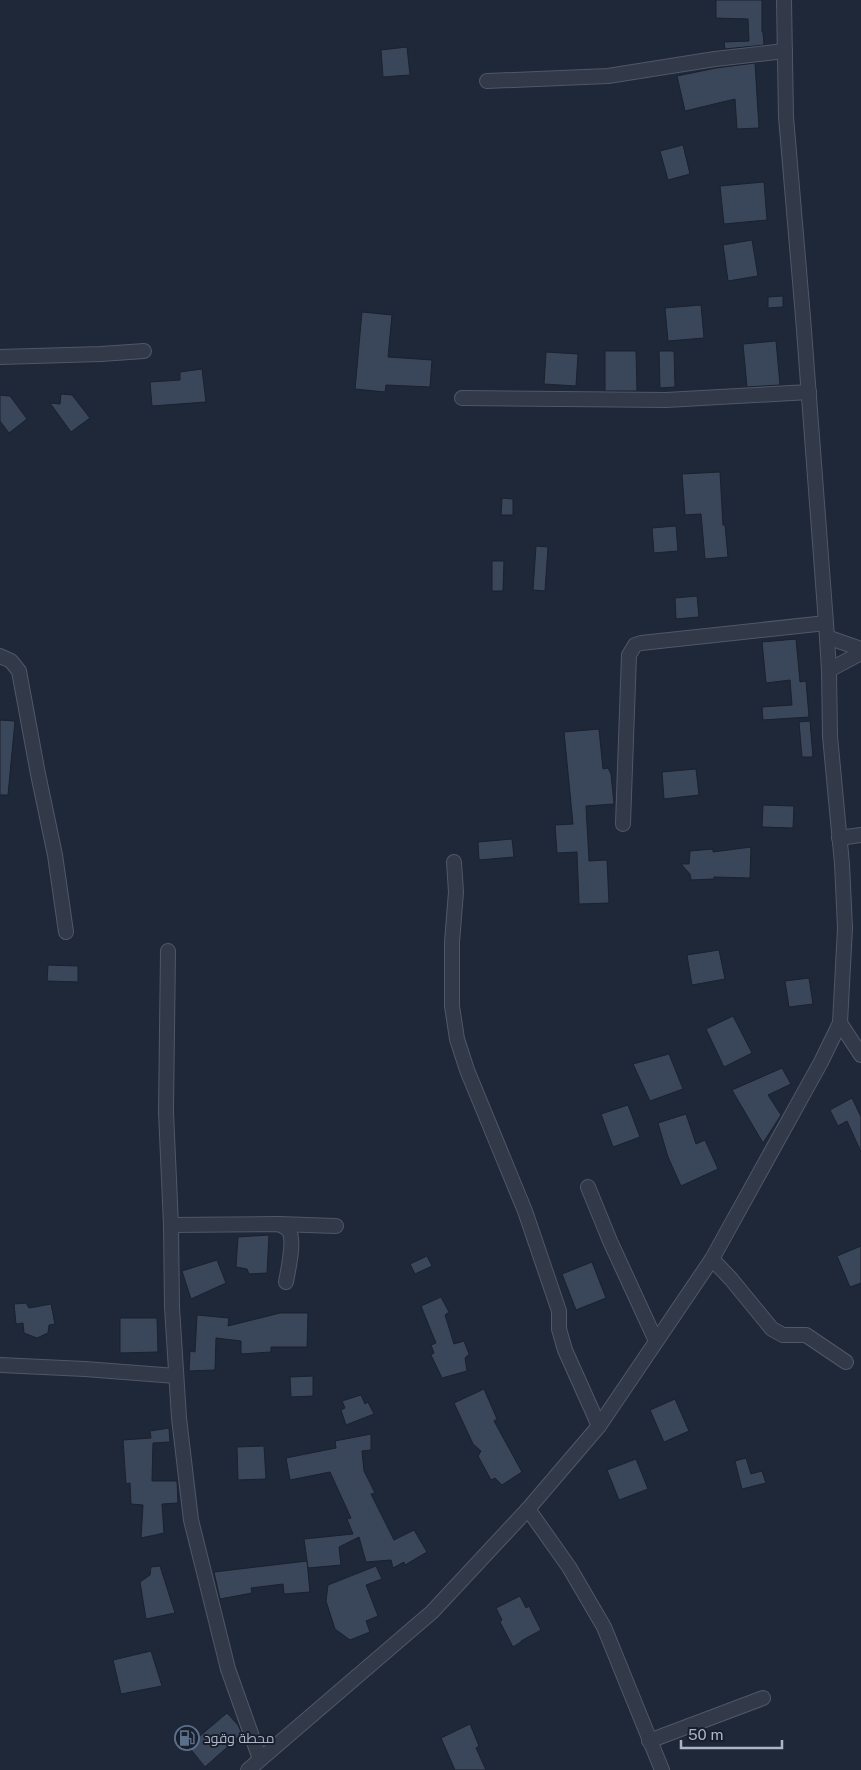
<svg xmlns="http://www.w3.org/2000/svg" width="861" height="1770" font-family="'Public Sans',Cairo,sans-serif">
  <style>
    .building { fill: #3a4659; stroke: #1a212f }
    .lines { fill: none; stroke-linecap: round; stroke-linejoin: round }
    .street-casing { stroke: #505767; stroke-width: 16 }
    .street { stroke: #323a49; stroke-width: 14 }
    .labels { text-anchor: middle; stroke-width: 4; stroke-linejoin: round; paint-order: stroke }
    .poi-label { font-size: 14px; fill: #acb4c6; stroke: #181f2d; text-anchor: start }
  </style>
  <rect width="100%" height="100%" fill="#1f2838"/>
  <g class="building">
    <polygon points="716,0 762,0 762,32 763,32 764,45 725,49 724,42 749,41 748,19 716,18"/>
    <polygon points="407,47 410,75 383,77 381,50"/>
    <polygon points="755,63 759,128 737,129 735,99 685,111 677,76 716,68"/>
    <polygon points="683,145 690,174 668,180 660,151"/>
    <polygon points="764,182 767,220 724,224 720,186"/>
    <polygon points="752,240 758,276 728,281 723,245"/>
    <polygon points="783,296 783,307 768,308 768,297"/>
    <polygon points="701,305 704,338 668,341 665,308"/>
    <polygon points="362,312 392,315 388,357 432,360 430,387 386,385 385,392 355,389"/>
    <polygon points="776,341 780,385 747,387 743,344"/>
    <polygon points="605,351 636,351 637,391 605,391"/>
    <polygon points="659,351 674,351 675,387 660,388"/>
    <polygon points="546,352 578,354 576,386 544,384"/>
    <polygon points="202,369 206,402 152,406 150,382 180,380 180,372"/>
    <polygon points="61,394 72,395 90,418 71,432 50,403 60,404"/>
    <polygon points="0,395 10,396 27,419 9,433 0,421"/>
    <polygon points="720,472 723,525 725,525 728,557 705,559 701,514 685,515 682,474"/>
    <polygon points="502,498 513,499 513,515 501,515"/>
    <polygon points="676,526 678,551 654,553 652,528"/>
    <polygon points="536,546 548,547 545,591 533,590"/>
    <polygon points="492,561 504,561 503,591 492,591"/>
    <polygon points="697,596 699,617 676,619 675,598"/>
    <polygon points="796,639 800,682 806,681 809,717 763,720 762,707 792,705 790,680 766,683 762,642"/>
    <polygon points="0,720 15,721 8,795 0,795"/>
    <polygon points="810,721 813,757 802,757 799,722"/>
    <polygon points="599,729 603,769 608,768 611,774 614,804 586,806 589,861 607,860 609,903 579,904 577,852 557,853 555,825 573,824 564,732"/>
    <polygon points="696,769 699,795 664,799 662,772"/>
    <polygon points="763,805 794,806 793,828 762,827"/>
    <polygon points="512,839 514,857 479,860 478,842"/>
    <polygon points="751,847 750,878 714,877 714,879 691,880 690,874 681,864 689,864 690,851 713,849 713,852"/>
    <polygon points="719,950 725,979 692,985 687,955"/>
    <polygon points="48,965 78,966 78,982 47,981"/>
    <polygon points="809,978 813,1004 789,1007 785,981"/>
    <polygon points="733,1016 752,1053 724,1067 706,1029"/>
    <polygon points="669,1054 683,1089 650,1101 633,1064"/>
    <polygon points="782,1068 791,1084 768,1095 781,1115 763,1143 732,1090"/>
    <polygon points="852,1098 861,1117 861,1152 847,1121 838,1126 830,1110"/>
    <polygon points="628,1105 640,1137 613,1147 601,1114"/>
    <polygon points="686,1114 696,1144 705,1140 718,1169 681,1186 668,1157 658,1123"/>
    <polygon points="269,1235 267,1273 249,1274 247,1269 236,1267 238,1237"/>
    <polygon points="861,1246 861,1283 850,1287 837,1256"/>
    <polygon points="427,1256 432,1266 415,1274 410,1264"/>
    <polygon points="217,1260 226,1283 191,1299 182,1271"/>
    <polygon points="592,1262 606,1298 576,1310 562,1274"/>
    <polygon points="441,1297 449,1312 445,1315 454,1344 464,1341 469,1354 465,1358 467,1371 442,1378 431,1355 434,1353 431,1345 436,1343 421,1306"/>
    <polygon points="26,1303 29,1308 51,1304 55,1324 49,1325 48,1333 37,1338 24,1333 23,1323 16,1324 14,1304"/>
    <polygon points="280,1313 308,1313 307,1347 271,1347 271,1352 241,1354 241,1341 216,1338 215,1370 189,1371 190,1351 195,1352 197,1315 229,1318 228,1326"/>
    <polygon points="120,1318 157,1318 158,1352 120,1353"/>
    <polygon points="313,1376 313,1396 291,1397 290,1377"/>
    <polygon points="484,1389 497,1419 494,1421 522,1472 502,1485 495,1478 491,1480 478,1456 481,1451 473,1444 454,1403"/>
    <polygon points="361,1395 365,1404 368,1402 374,1414 346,1425 341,1410 345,1408 342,1401"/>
    <polygon points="675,1399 689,1431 664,1442 650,1410"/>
    <polygon points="169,1428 170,1442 153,1443 152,1481 177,1481 178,1503 162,1504 164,1533 141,1538 143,1505 131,1504 130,1483 126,1484 123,1440 151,1438 150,1431"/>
    <polygon points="371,1434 371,1450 362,1451 364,1471 375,1493 371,1494 394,1540 414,1530 427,1552 405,1565 404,1562 393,1568 391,1560 366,1562 359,1537 339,1547 341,1565 308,1568 304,1539 353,1534 347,1519 351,1518 330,1472 290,1480 286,1458 336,1448 335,1441"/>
    <polygon points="264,1446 266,1479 238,1480 237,1447"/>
    <polygon points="746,1458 751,1474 762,1471 766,1483 742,1489 735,1461"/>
    <polygon points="636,1459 648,1489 619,1500 607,1470"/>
    <polygon points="307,1561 310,1592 284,1594 283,1584 251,1588 252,1593 220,1599 214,1572"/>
    <polygon points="160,1566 175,1613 146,1619 140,1582 150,1575 151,1567"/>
    <polygon points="376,1566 382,1579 366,1585 378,1616 366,1621 370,1632 350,1640 335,1629 326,1601 328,1585"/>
    <polygon points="520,1596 526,1608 529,1606 541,1630 521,1641 521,1642 513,1647 500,1622 502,1620 496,1608"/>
    <polygon points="151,1651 162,1686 121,1694 113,1660"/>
    <polygon points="227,1713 238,1725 242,1734 205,1767 188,1746"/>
    <polygon points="470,1724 479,1746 476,1748 486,1770 455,1770 441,1738"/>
  </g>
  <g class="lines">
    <defs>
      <g id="street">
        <polyline points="487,81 608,76 715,59 785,51"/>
        <polyline points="0,357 101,354 144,351"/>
        <polyline points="462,398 666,400 809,392"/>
        <polyline points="827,637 861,649"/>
        <polyline points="0,656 11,661 19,671 38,774 55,855 66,932"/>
        <polyline points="829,670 861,653"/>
        <polyline points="623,824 629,655 635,645 641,643 826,623"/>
        <polyline points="839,838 861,835"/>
        <polyline points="454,862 456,892 452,942 452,1006 457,1039 467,1070 525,1211 559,1311 559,1329 565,1350 599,1426"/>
        <polyline points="168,951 166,1112 171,1225 172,1307 179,1418 191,1520 228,1669 260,1759"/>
        <polyline points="840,1023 861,1055"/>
        <polyline points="588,1187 610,1241 656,1341"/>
        <path d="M 279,1224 C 282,1226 286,1227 289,1231 C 295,1241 288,1270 286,1282"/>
        <polyline points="171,1225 279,1224 336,1226"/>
        <polyline points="712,1259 731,1279 772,1329 783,1335 806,1335 846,1362"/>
        <polyline points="0,1365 85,1369 176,1376"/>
        <polyline points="528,1509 569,1567 604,1627 662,1770"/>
        <polyline points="649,1741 763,1698"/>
        <polyline points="248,1770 432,1612 528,1509 599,1426 712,1259 821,1062 840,1023 845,928 842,864 830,736 829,670 826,623 803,317 786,117 784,0"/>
      </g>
    </defs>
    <use href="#street" class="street-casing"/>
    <use href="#street" class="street"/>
  </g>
  <defs>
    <symbol id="fuel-ring" viewBox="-11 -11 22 22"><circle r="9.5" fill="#181f2d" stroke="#5c6f8a" stroke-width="1.5"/><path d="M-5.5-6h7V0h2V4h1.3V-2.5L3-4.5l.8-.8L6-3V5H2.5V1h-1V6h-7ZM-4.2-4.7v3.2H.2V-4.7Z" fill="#5c6f8a"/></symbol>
  </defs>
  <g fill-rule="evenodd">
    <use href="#fuel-ring" x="173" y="1724" width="28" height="28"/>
  </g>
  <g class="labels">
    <g class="poi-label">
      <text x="204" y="1743">محطة وقود</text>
    </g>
  </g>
  <path d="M681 1740v8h101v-8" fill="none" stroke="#acb4c6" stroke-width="2.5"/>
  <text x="688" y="1740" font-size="15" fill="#acb4c6" stroke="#181f2d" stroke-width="4" paint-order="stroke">50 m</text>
</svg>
